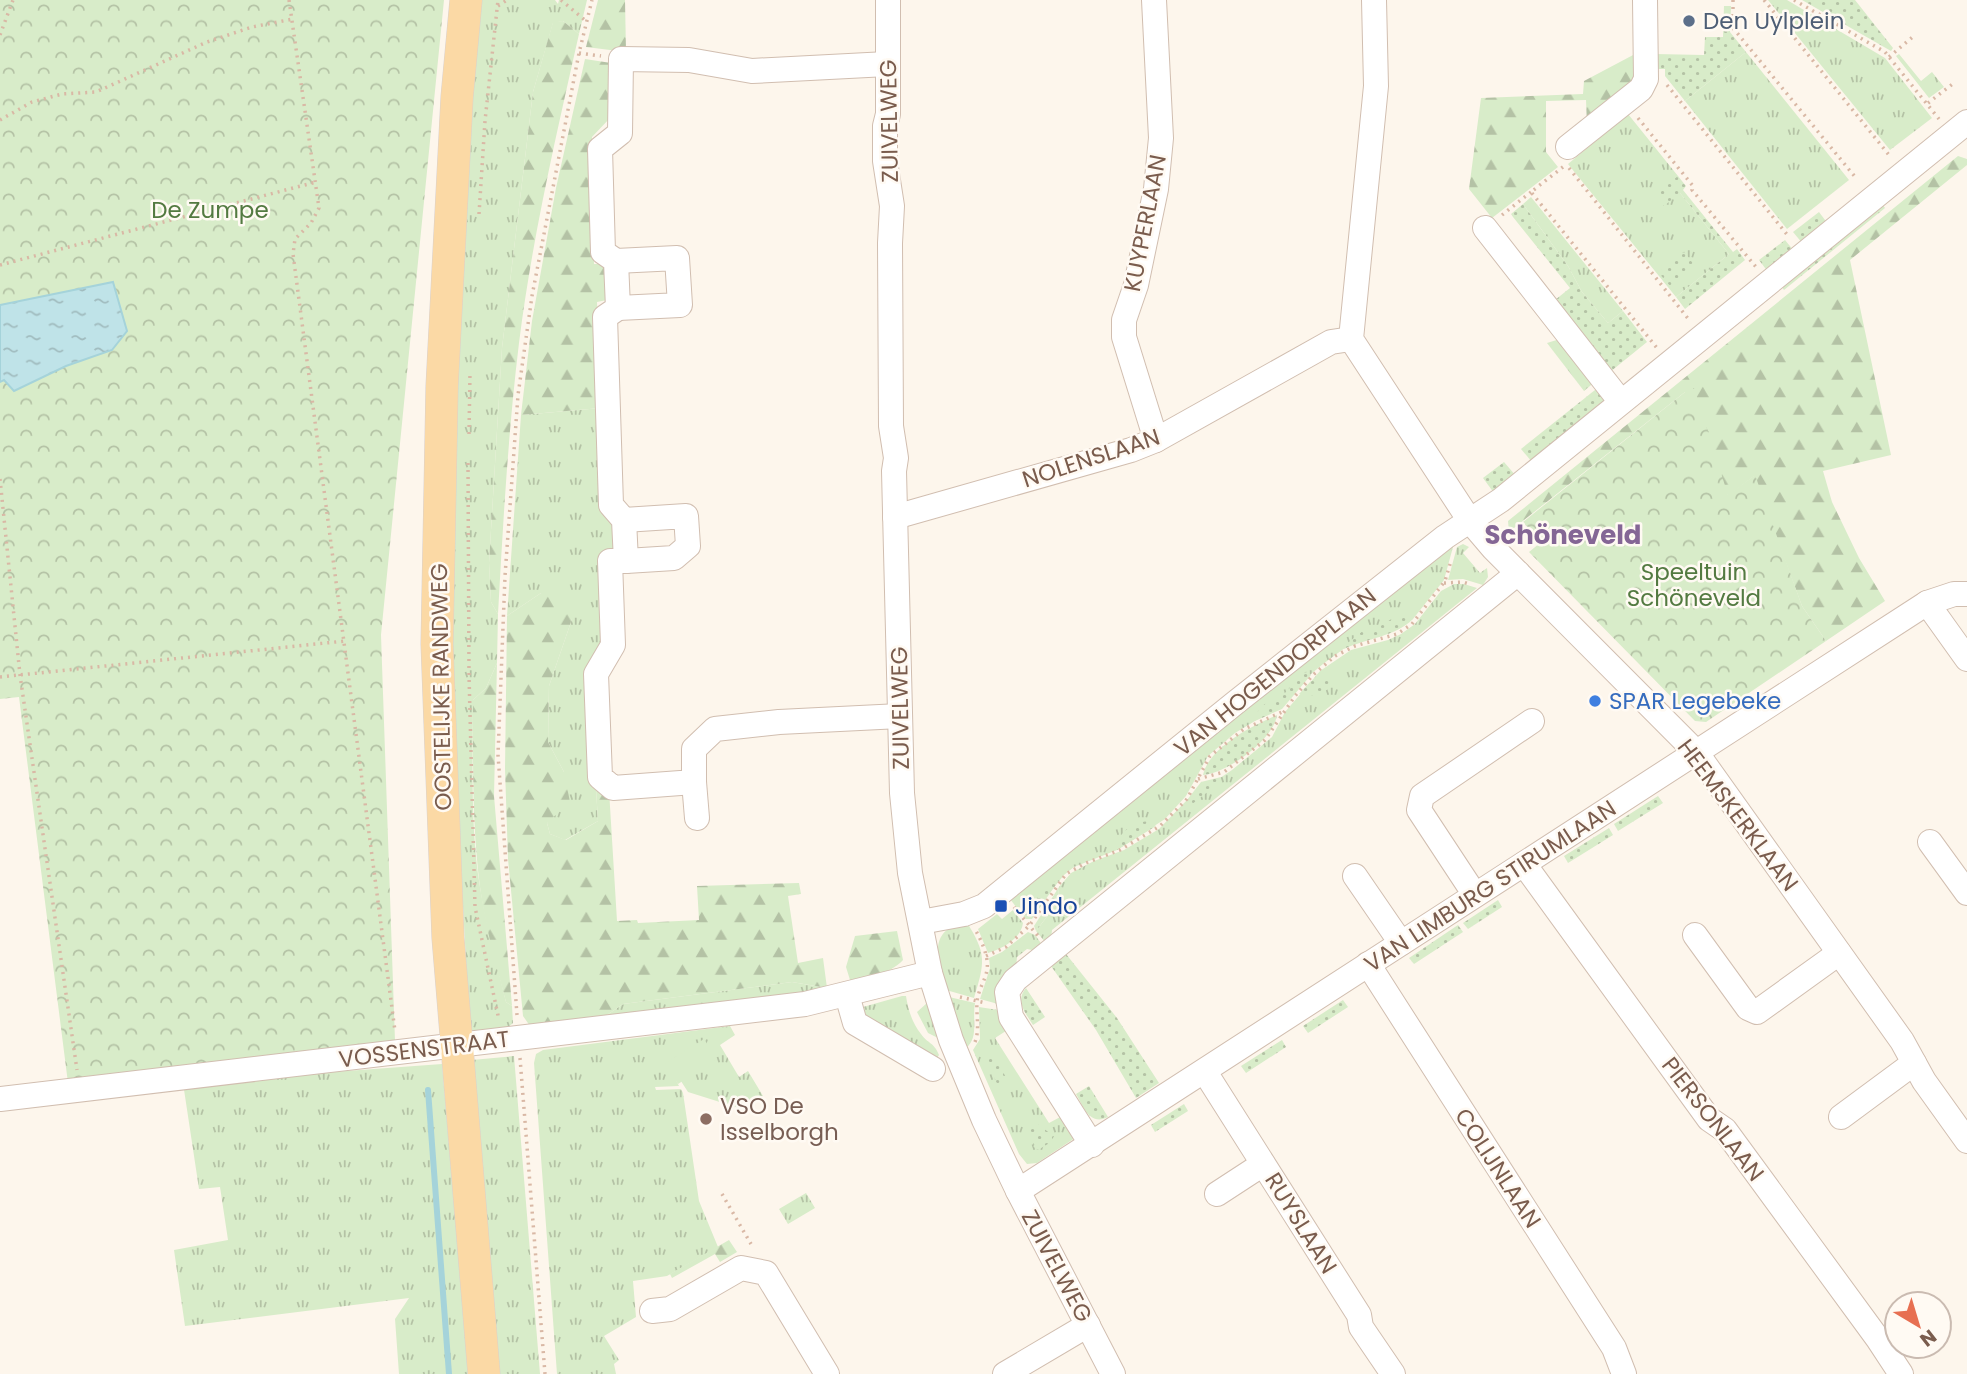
<svg xmlns="http://www.w3.org/2000/svg" width="1967" height="1374" font-family="Poppins,sans-serif">
  <style>
    .grass { fill: url(#grass-tufts) }
    .forest { fill: url(#forest-firs) }
    .park { fill: url(#park-crowns) }
    .garden { fill: url(#garden-dots) }
    .pitch { fill: #d8ecc9 }
    .water { fill: url(#water-ripples); stroke: #a5d3da; stroke-width: 2 }
    .lines { fill: none; stroke-linecap: round; stroke-linejoin: round }
    .stream { stroke: #a5d3da; stroke-width: 6 }
    .minor-casing { stroke: #d1beb0; stroke-width: 26 }
    .major-casing { stroke: #dad1cd; stroke-width: 33 }
    .path { stroke: #d9b8a5; stroke-width: 3.5; stroke-dasharray: 2 5; stroke-linecap: butt }
    .minor { stroke: #fff; stroke-width: 24 }
    .major { stroke: #fbd9a5; stroke-width: 32 }
    .service-dot { fill: #5c6f8a; stroke: #fffaf3; stroke-width: 2.5 }
    .shop-dot { fill: #3f7fe0; stroke: #fffaf3; stroke-width: 2.5 }
    .transit-dot { fill: #1a4fb4; stroke: #fffaf3; stroke-width: 2.5 }
    .education-dot { fill: #8d6e63; stroke: #fffaf3; stroke-width: 2.5 }
    .labels { text-anchor: middle; stroke-width: 5; stroke-linejoin: round; paint-order: stroke }
    .service-label { font-size: 23px; fill: #4e5e75; stroke: #fffaf3; text-anchor: start }
    .street-label { font-size: 23px; fill: #7a5c4d; stroke: #fffaf3 }
    .park-label { font-size: 23px; fill: #537a41; stroke: #fffaf3 }
    .shop-label { font-size: 23px; fill: #366cbe; stroke: #fffaf3; text-anchor: start }
    .transit-label { font-size: 23px; fill: #164399; stroke: #fffaf3; text-anchor: start }
    .education-label { font-size: 23px; fill: #785e54; stroke: #fffaf3; text-anchor: start }
    .quarter-label { font-size: 26px; font-weight: bold; fill: #846695; stroke: #fffaf3 }
  </style>
  <defs>
    <pattern id="grass-tufts" width="24" height="20" patternUnits="userSpaceOnUse" patternTransform="scale(1.75)"><rect width="24" height="20" fill="#d8ecc9"/><path d="M3 7l-1-3M5 7V3M7 7l1-3M15 17l-1-3M17 17v-4M19 17l1-3" fill="none" stroke="#b4c2a5"/></pattern>
    <pattern id="forest-firs" width="22" height="20" patternUnits="userSpaceOnUse" patternTransform="scale(1.75)"><rect width="22" height="20" fill="#d8ecc9"/><path d="M5 1l3.5 6h-7zM16 11l3.5 6h-7z" fill="#b4c2a5"/></pattern>
    <pattern id="park-crowns" width="20" height="18" patternUnits="userSpaceOnUse" patternTransform="scale(1.75)"><rect width="20" height="18" fill="#d8ecc9"/><path d="M2 6a3 3 0 1 1 6 0M12 15a3 3 0 1 1 6 0" fill="none" stroke="#b4c2a5"/></pattern>
    <pattern id="garden-dots" width="8" height="8" patternUnits="userSpaceOnUse" patternTransform="scale(1.75)"><rect width="8" height="8" fill="#d8ecc9"/><path d="M2 2h.1M6 6h.1" fill="none" stroke="#b4c2a5" stroke-width="1.8" stroke-linecap="round"/></pattern>
    <pattern id="water-ripples" width="26" height="14" patternUnits="userSpaceOnUse" patternTransform="scale(1.75)"><rect width="26" height="14" fill="#bfe3e8"/><path d="M2 4q2-2 4 0t4 0M15 11q2-2 4 0t4 0" fill="none" stroke="#a0bbbe"/></pattern>
  </defs>
  <rect width="100%" height="100%" fill="#fdf6ec"/>
  <g class="grass">
    <path d="M 480,0 L 555,0 L 558,4 L 559,0 L 587,0 L 579,34 L 563,21 L 553,23 L 533,92 L 502,348 L 489,563 L 491,602 L 498,614 L 497,663 L 486,688 L 473,700 C 473,761 470,826 480,887 C 486,925 497,964 506,1002 L 512,1006 L 513,1023 L 506,1029 L 470,1033 L 451,689 L 459,256 Z"/>
    <polygon points="1768,0 1787,0 1885,58 1932,118 1890,150"/>
    <polygon points="1746,52 1849,180 1787,229 1685,101"/>
    <polygon points="1899,54 1921,81 1932,72 1944,87 1929,98 1896,56"/>
    <polygon points="1628,114 1678,176 1680,193 1729,254 1676,297 1568,164"/>
    <polygon points="1531,197 1623,311 1608,323 1582,292 1568,266 1523,204"/>
    <polygon points="601,408 615,521 607,645 592,667 593,787 596,789 598,821 565,840 550,834 547,823 564,772 548,742 549,686 572,619 541,593 507,616 521,415"/>
    <polygon points="1450,544 1453,547 1444,580 1413,619 1353,642 1323,664 1255,721 1235,733 1208,756 1186,796 1165,819 1117,850 1074,867 1064,875 1034,912 1020,912 1007,895"/>
    <polygon points="1463,544 1469,547 1463,553 1480,573 1487,568 1488,577 1483,585 1463,579 1448,580 1457,547"/>
    <polygon points="1454,584 1464,584 1477,588 1052,930 1051,939 1046,943 1036,931 1058,902 1059,887 1071,873 1094,861 1124,850 1159,829 1187,800 1232,770 1272,737 1285,712 1320,671 1351,650 1388,640 1401,634 1415,624 1441,591"/>
    <path d="M 1013,910 L 1023,923 C 1021,939 1002,949 988,953 L 978,929 L 997,914 L 1002,919 Z"/>
    <path d="M 966,921 C 987,954 985,962 974,998 L 946,990 C 939,959 925,932 966,921 Z"/>
    <polygon points="1028,932 1035,935 1043,946 1037,951 1027,949 1017,957 1016,968 998,1004 980,999 990,968 989,958 1002,952"/>
    <polygon points="792,982 827,988 777,996 604,1017 623,1004"/>
    <path d="M 902,996 L 906,996 C 908,1009 912,1023 921,1034 C 928,1044 934,1042 939,1055 L 937,1058 L 867,1020 L 863,1007 Z"/>
    <path d="M 949,997 L 975,1003 C 972,1019 979,1038 966,1048 Z"/>
    <polygon points="927,1003 940,1039 928,1033 917,1012"/>
    <polygon points="979,1007 998,1010 1009,1029 995,1038 1049,1123 1064,1115 1075,1138 1037,1163 1027,1164 1019,1154 973,1050 980,1039"/>
    <polygon points="730,1026 735,1035 720,1045 739,1077 748,1071 763,1096 742,1109 688,1092 679,1078 676,1080 679,1086 655,1087 656,1090 681,1089 683,1093 699,1201 718,1247 667,1276 633,1281 636,1317 604,1336 619,1360 614,1364 616,1374 557,1374 534,1063 536,1054 543,1050"/>
    <polygon points="514,1056 540,1374 497,1374 472,1060"/>
    <polygon points="442,1064 469,1374 399,1374 395,1319 409,1298 185,1326 174,1250 228,1240 220,1187 199,1189 183,1083"/>
    <polygon points="806,1193 815,1208 788,1224 779,1209"/>
  </g>
  <g class="forest">
    <polygon points="598,0 625,0 626,52 586,47"/>
    <path d="M 563,21 L 579,34 C 556,136 532,239 519,343 C 508,433 503,524 498,614 L 491,602 L 489,563 L 502,348 L 533,92 L 553,22 Z"/>
    <polygon points="1635,54 1637,85 1587,125 1586,100 1546,101 1546,152 1558,167 1492,218 1469,189 1481,98 1583,94 1584,81"/>
    <polygon points="585,59 611,63 610,118 592,137 594,264 606,264 607,300 597,302 601,408 521,415 532,321 556,188"/>
    <polygon points="1958,156 1967,159 1967,165 1850,260 1891,455 1823,471 1832,502 1859,558 1885,601 1826,641 1802,606 1754,476 1728,496 1685,392 1509,532 1508,521"/>
    <polygon points="1563,338 1597,380 1584,391 1547,343"/>
    <polygon points="541,593 570,597 572,619 549,686 548,742 564,772 570,802 547,823 550,834 566,840 598,821 596,789 609,790 617,921 637,920 638,923 699,920 697,886 799,883 801,894 788,896 798,963 823,958 827,988 792,982 623,1004 604,1017 530,1026 523,1016 508,859 505,769 507,616"/>
    <path d="M 497,663 L 494,796 L 512,1006 L 506,1002 C 496,964 485,926 480,887 C 472,825 473,762 473,700 L 486,688 Z"/>
    <path d="M 897,931 L 903,960 C 889,975 869,976 850,980 L 846,967 L 855,936 Z"/>
    <polygon points="729,1240 737,1252 720,1262 715,1254 672,1278 670,1274"/>
  </g>
  <g class="park">
    <polygon points="0,0 444,0 381,635 395,1041 68,1083 19,697 0,699"/>
    <polygon points="1694,388 1728,495 1755,475 1802,606 1826,641 1706,722 1695,721 1529,552 1540,543 1523,522 1685,392"/>
  </g>
  <g class="garden">
    <polygon points="1802,0 1855,0 1893,48 1891,51"/>
    <polygon points="1724,6 1731,6 1730,32 1746,52 1685,101 1665,76 1665,69 1655,69 1655,54 1704,55 1705,37 1723,37"/>
    <polygon points="1678,176 1686,186 1683,190 1733,252 1737,249 1745,260 1685,309 1676,297 1729,254 1680,193 1664,206 1655,195"/>
    <polygon points="1881,202 1885,208 1784,290 1778,282"/>
    <polygon points="1523,204 1568,266 1582,292 1608,323 1623,311 1647,342 1610,372 1555,300 1570,288 1513,217 1511,214"/>
    <polygon points="1819,212 1828,224 1803,244 1793,232"/>
    <polygon points="1785,240 1794,251 1768,272 1759,260"/>
    <polygon points="1684,252 1696,267 1671,287 1658,272"/>
    <polygon points="1600,386 1611,399 1532,462 1521,449"/>
    <polygon points="1504,462 1516,476 1494,493 1483,478"/>
    <path d="M 1405,613 L 1413,619 C 1395,637 1367,638 1344,649 L 1345,645 L 1364,630 L 1377,628 L 1398,615 Z"/>
    <path d="M 1306,672 L 1311,675 L 1282,709 L 1255,721 C 1258,700 1273,703 1286,692 C 1293,685 1298,677 1306,672 Z"/>
    <path d="M 1333,680 L 1335,682 C 1327,693 1312,698 1299,694 L 1311,681 Z"/>
    <path d="M 1277,715 C 1274,739 1228,773 1203,775 C 1209,747 1252,726 1277,715 Z"/>
    <polygon points="1221,777 1219,783 1191,805 1188,805 1187,800 1201,782"/>
    <polygon points="1658,796 1663,803 1618,831 1614,824"/>
    <path d="M 1148,821 L 1156,826 L 1117,850 C 1116,833 1132,823 1148,821 Z"/>
    <polygon points="1609,828 1613,835 1568,863 1564,856"/>
    <polygon points="1052,881 1057,883 1032,919 1026,919 1020,912 1037,902 1040,888"/>
    <polygon points="1059,887 1058,902 1036,931 1034,926"/>
    <polygon points="1498,900 1502,907 1468,929 1463,923"/>
    <polygon points="1458,925 1463,932 1414,964 1409,958"/>
    <polygon points="1066,954 1117,1018 1159,1083 1136,1098 1096,1030 1051,966"/>
    <path d="M 1026,988 L 1045,1017 L 1033,1025 C 1025,1012 1015,1001 1026,988 Z"/>
    <polygon points="1343,1000 1348,1007 1308,1033 1303,1026"/>
    <polygon points="1282,1040 1286,1047 1246,1073 1241,1066"/>
    <polygon points="991,1055 997,1059 1007,1080 1003,1087 998,1086 987,1060"/>
    <path d="M 1089,1086 L 1108,1117 C 1090,1126 1084,1108 1076,1094 Z"/>
    <polygon points="1184,1104 1188,1111 1155,1132 1151,1125"/>
    <polygon points="1033,1121 1054,1136 1051,1142 1038,1150 1033,1146 1034,1137 1026,1128"/>
  </g>
  <polygon class="pitch" points="704,1039 717,1059 678,1084 665,1063"/>
  <polygon class="water" points="113,282 127,331 112,350 66,366 14,391 4,380 0,382 0,305"/>
  <g class="lines">
    <polyline class="stream" points="428,1090 449,1374"/>
    <defs>
      <g id="minor">
        <polyline points="888,0 888,114 885,126 885,161 892,206 890,243 891,426 896,458 894,471 902,793 910,873 930,973 951,1040 984,1120 1018,1191 1113,1374"/>
        <polyline points="1154,0 1161,138 1156,189 1136,285 1124,320 1124,337 1156,440"/>
        <polyline points="1374,0 1376,86 1351,339 1470,521 1493,548 1696,752 1902,1041 1924,1081 1967,1141"/>
        <polyline points="887,64 752,71 689,60 621,59 620,133 600,149 603,252 616,261 618,308 605,317 611,505 624,520 626,561 610,561 613,645 596,674 600,777 613,788 694,782 694,749 715,729 779,722 900,716"/>
        <polyline points="1568,147 1641,89 1646,79 1645,0"/>
        <polyline points="1485,228 1621,402"/>
        <polyline points="616,261 677,258 680,305 618,308"/>
        <polyline points="895,517 1131,450 1156,440 1331,342 1351,339"/>
        <polyline points="624,520 686,516 688,546 674,558 626,561"/>
        <polyline points="1927,603 1967,659"/>
        <polyline points="694,782 697,818"/>
        <polyline points="1930,842 1967,893"/>
        <polyline points="1524,864 1709,1119 1725,1130 1878,1339 1901,1374"/>
        <polyline points="1355,876 1401,943"/>
        <polyline points="1475,895 1419,810 1422,796 1532,721"/>
        <polyline points="921,922 964,914 984,906 1235,703 1445,537 1501,500 1967,122"/>
        <polyline points="1695,935 1748,1008 1757,1012 1839,953"/>
        <polyline points="1368,964 1614,1348 1624,1374"/>
        <polyline points="847,995 855,1023 933,1069"/>
        <polyline points="1205,1072 1359,1315 1361,1327 1393,1374"/>
        <polyline points="0,1099 805,1004 930,973"/>
        <polyline points="1841,1117 1914,1063"/>
        <polyline points="1092,1145 1011,1017 1007,992 1015,980 1518,573"/>
        <polyline points="1018,1191 1927,603 1954,594 1967,594"/>
        <polyline points="1217,1194 1263,1164"/>
        <polyline points="652,1311 670,1309 741,1268 766,1273 827,1374"/>
        <polyline points="1005,1374 1088,1325"/>
      </g>
      <polyline id="major" points="466,0 457,97 442,386 437,644 448,938 484,1374"/>
    </defs>
    <use href="#minor" class="minor-casing"/>
    <use href="#major" class="major-casing"/>
    <g class="path">
      <polyline points="289,0 319,208 311,223 295,239 293,254 395,1031"/>
      <polyline points="561,0 586,21"/>
      <polyline points="1733,0 1733,28 1856,178"/>
      <polyline points="1764,0 1889,155"/>
      <polyline points="1794,0 1885,52 1939,119"/>
      <polyline points="498,6 507,0"/>
      <polyline points="0,35 13,0"/>
      <polyline points="579,53 601,56"/>
      <polyline points="1889,57 1915,35"/>
      <polyline points="1667,85 1789,237"/>
      <polyline points="1928,103 1954,83"/>
      <polyline points="1638,118 1693,186 1692,190 1756,267"/>
      <polyline points="0,120 32,102 62,94 96,92 207,42 252,27 293,19"/>
      <polyline points="1563,167 1531,192 1657,348"/>
      <polyline points="1569,168 1690,321"/>
      <polyline points="479,214 485,121 498,0"/>
      <polyline points="1502,215 1531,192"/>
      <polyline points="0,265 316,182"/>
      <polyline points="469,434 470,372"/>
      <polyline points="468,463 469,675 475,907 499,1020"/>
      <polyline points="0,479 20,675 77,1070"/>
      <polyline points="1444,583 1463,582 1469,584"/>
      <polyline points="0,677 345,641"/>
      <polyline points="1198,779 1224,772 1265,740 1295,696 1313,675 1335,656 1355,646 1397,634 1412,624 1445,581 1451,561"/>
      <polyline points="1014,907 1038,936"/>
      <polyline points="986,956 1006,947 1029,926 1066,874 1086,863 1120,850 1160,826 1187,799 1210,756 1244,729 1282,712"/>
      <polyline points="960,997 986,1003"/>
      <polyline points="517,1015 498,755 505,576 518,395 532,296 579,53 592,0"/>
      <path d="M 975,1042 C 980,1029 976,1015 977,1002 C 978,990 985,981 987,970 C 989,957 982,942 976,931"/>
      <polyline points="520,1058 545,1374"/>
      <polyline points="722,1194 751,1244"/>
    </g>
    <use href="#minor" class="minor"/>
    <use href="#major" class="major"/>
  </g>
  <circle class="service-dot" cx="1689" cy="21" r="7"/>
  <circle class="shop-dot" cx="1595" cy="701" r="7"/>
  <rect class="transit-dot" x="994" y="899" width="14" height="14" rx="3.5"/>
  <circle class="education-dot" cx="706" cy="1119" r="7"/>
  <g class="labels">
    <g class="service-label">
      <text x="1703" y="29">Den Uylplein</text>
    </g>
    <g class="street-label">
      <text transform="translate(889 121) rotate(-91)" y="8">ZUIVELWEG</text>
      <text transform="translate(1145 223) rotate(-79)" y="8">KUYPERLAAN</text>
      <text transform="translate(1091 458) rotate(-18)" y="8">NOLENSLAAN</text>
      <text transform="translate(1275 672) rotate(-39)" y="8">VAN HOGENDORPLAAN</text>
      <text transform="translate(441 687) rotate(-91)" y="8">OOSTELIJKE RANDWEG</text>
      <text transform="translate(900 708) rotate(-91)" y="8">ZUIVELWEG</text>
      <text transform="translate(1738 815) rotate(53)" y="8">HEEMSKERKLAAN</text>
      <text transform="translate(1490 886) rotate(-33)" y="8">VAN LIMBURG STIRUMLAAN</text>
      <text transform="translate(424 1049) rotate(-7)" y="8">VOSSENSTRAAT</text>
      <text transform="translate(1713 1119) rotate(52)" y="8">PIERSONLAAN</text>
      <text transform="translate(1498 1168) rotate(57)" y="8">COLIJNLAAN</text>
      <text transform="translate(1301 1223) rotate(58)" y="8">RUYSLAAN</text>
      <text transform="translate(1057 1266) rotate(62)" y="8">ZUIVELWEG</text>
    </g>
    <g class="park-label">
      <text x="210" y="218">De Zumpe</text>
      <text x="1694" y="580">Speeltuin<tspan x="1694" dy="26">Schöneveld</tspan></text>
    </g>
    <g class="shop-label">
      <text x="1609" y="709">SPAR Legebeke</text>
    </g>
    <g class="transit-label">
      <text x="1015" y="914">Jindo</text>
    </g>
    <g class="education-label">
      <text x="720" y="1114">VSO De<tspan x="720" dy="26">Isselborgh</tspan></text>
    </g>
    <g class="quarter-label">
      <text x="1563" y="544">Schöneveld</text>
    </g>
  </g>
  <g transform="translate(1918 1325) rotate(142)"><circle r="33" fill="#fffaf3" stroke="#cabbb1" stroke-width="2"/>
  <path d="M0-5L12 26L0 18L-12 26Z" fill="#e76f51"/>
  <text y="-10" font-size="19" font-weight="bold" text-anchor="middle" fill="#7a5c4d">N</text>
  </g>
</svg>
